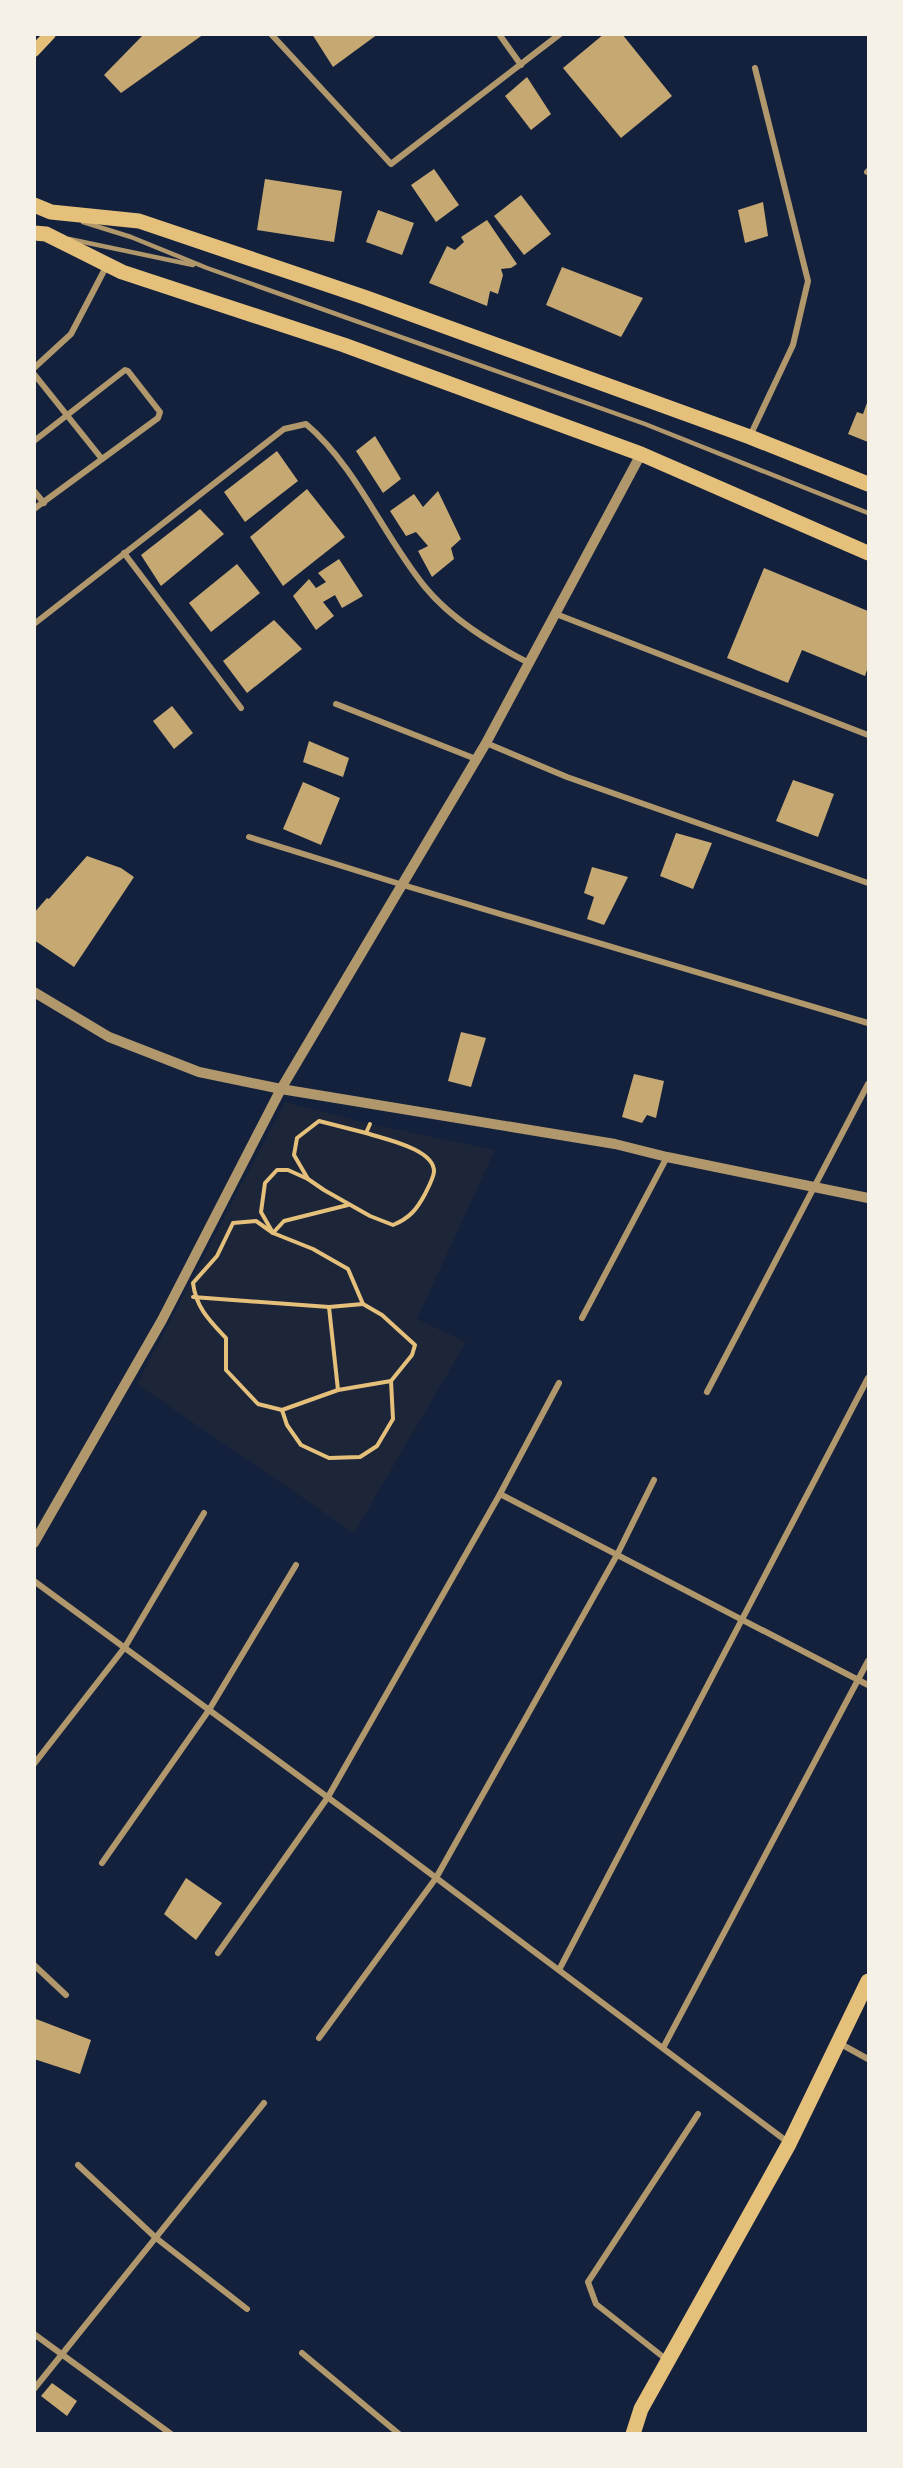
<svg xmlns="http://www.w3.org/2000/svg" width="903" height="2468" font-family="'DM Sans',sans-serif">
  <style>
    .green { fill: #1d2539 }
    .building { fill: #c6a872 }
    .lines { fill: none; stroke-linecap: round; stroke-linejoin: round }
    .path { stroke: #e5c07b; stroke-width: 4 }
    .service { stroke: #b1986c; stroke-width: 4.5 }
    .minor { stroke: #b1986c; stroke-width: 6 }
    .tertiary { stroke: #b1986c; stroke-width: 10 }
    .secondary { stroke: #e5c07b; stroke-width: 12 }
    .primary { stroke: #e5c07b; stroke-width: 15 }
  </style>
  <rect width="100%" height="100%" fill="#14213d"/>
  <polygon class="green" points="285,1102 370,1124 495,1150 417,1319 466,1342 354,1533 137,1384"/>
  <g class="building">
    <polygon points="144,34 204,34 121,93 104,75"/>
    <polygon points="312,34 378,34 333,67"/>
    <polygon points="604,34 622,34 672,96 621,138 563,68"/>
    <polygon points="527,77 551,114 531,130 505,96"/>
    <polygon points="434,169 459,205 436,222 411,185"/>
    <polygon points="265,179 342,191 334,242 257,230"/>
    <polygon points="521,195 551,234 524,255 494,216"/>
    <polygon points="763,202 768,236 745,243 738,210"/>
    <polygon points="378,210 414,223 402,255 366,242"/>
    <polygon points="487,220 517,264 511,268 501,269 503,275 498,294 490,291 487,306 429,283 447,246 455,250 464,242 461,237"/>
    <polygon points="562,267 643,298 621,337 546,305"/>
    <polygon points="868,400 868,442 848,434 857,412 863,414"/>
    <polygon points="375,436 401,479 383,493 356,451"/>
    <polygon points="277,451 298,481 245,522 224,492"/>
    <polygon points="307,489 345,537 283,586 250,537"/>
    <polygon points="438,491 461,539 451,548 454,559 432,577 418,551 428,546 416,532 406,536 390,511 414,494 423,507"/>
    <polygon points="200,509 224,534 161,586 141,555"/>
    <polygon points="339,559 363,596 342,608 335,595 323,602 334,616 316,630 293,596 309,579 316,588 326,582 318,573"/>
    <polygon points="237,564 260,593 211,632 189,603"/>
    <polygon points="764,568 868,611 868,667 865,676 802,650 788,683 727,658"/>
    <polygon points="274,620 302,649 247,693 223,661"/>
    <polygon points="172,706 193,733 174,749 153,721"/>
    <polygon points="309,741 349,758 343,777 303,762"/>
    <polygon points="793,780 834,794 818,837 776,821"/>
    <polygon points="303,782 340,798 321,845 283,829"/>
    <polygon points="676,833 712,843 693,889 660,876"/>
    <polygon points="87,856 121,868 134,877 74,967 34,940 34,913 47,898 49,899"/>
    <polygon points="592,867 628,877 604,925 587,919 594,897 584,893"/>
    <polygon points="461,1032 486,1038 471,1087 448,1081"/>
    <polygon points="634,1074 664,1081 656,1118 647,1115 642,1123 622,1117"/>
    <polygon points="186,1878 222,1903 196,1940 164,1914"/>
    <polygon points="36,2019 91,2040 80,2074 34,2059"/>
    <polygon points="52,2383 77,2401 67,2416 41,2396"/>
  </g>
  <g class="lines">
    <g class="path">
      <path d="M 366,1133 L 319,1121 L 297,1138 L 294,1155 L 308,1179 L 324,1190 L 370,1216 L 393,1225 C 410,1218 417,1209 425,1194 C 428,1188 433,1179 434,1172 C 435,1149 384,1139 366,1133 L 370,1124"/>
      <polyline points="308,1179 288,1170 277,1170 265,1183 261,1212 273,1233 284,1221 348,1205"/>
      <path d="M 256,1221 L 273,1233 L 313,1249 L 348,1269 L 363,1304 L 382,1315 L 415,1345 L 412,1355 L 391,1381 L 393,1419 L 377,1446 L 360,1457 L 329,1458 L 301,1445 L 287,1425 L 282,1410 L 258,1404 L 226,1370 L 226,1338 C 210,1321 196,1308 193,1283 L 217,1256 L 233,1223 Z"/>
      <polyline points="193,1297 329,1307 363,1304"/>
      <polyline points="329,1307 338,1390"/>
      <polyline points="282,1410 338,1390 391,1381"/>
    </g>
    <g class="service">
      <polyline points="83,222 131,237 207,268 645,424 868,513"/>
      <polyline points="69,239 193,265"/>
    </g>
    <g class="minor">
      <polyline points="271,34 391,164 560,34"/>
      <polyline points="499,34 521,65"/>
      <polyline points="867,172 868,171"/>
      <polyline points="34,368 71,334 107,265"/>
      <polyline points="34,374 102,459"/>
      <polyline points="750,436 793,345 808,281 755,68"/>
      <polyline points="34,441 125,370 128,371 160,412 158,418 34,509"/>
      <polyline points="34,491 44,503"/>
      <polyline points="124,553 241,708"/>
      <polyline points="556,614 868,735"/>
      <path d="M 34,624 L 284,429 L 306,424 C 356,466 384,537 425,587 C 452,620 492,644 529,663"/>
      <polyline points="336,704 476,759"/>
      <polyline points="486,743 567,777 868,883"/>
      <polyline points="249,837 403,885 868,1023"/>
      <polyline points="582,1318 667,1157"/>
      <polyline points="707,1392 868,1084"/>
      <polyline points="500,1494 868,1685"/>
      <polyline points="34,1581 383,1838 789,2143"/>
      <polyline points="34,1764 125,1647 204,1513"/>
      <polyline points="102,1863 209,1710 296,1565"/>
      <polyline points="218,1953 328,1797 500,1494 559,1383"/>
      <polyline points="34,1965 66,1995"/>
      <polyline points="559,1970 868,1378"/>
      <polyline points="319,2038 436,1878 617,1555 654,1480"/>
      <polyline points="839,2043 868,2059"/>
      <polyline points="663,2048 868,1661"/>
      <polyline points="78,2165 156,2238 247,2309"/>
      <polyline points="34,2334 171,2434"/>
      <polyline points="302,2353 399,2434"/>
      <polyline points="667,2360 596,2304 588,2282 698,2114"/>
      <polyline points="34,2389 264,2103"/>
    </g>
    <g class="tertiary">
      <polyline points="34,992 109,1037 199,1072 281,1089 615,1144 667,1157 868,1198"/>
      <polyline points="34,1543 162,1320 281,1089 486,743 641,454"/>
    </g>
    <polyline class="secondary" points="34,51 50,34"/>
    <g class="primary">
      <polyline points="34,205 51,212 139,221 364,297 750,437 868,484"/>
      <polyline points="34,233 46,234 122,272 344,345 641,454 868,553"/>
      <polyline points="633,2434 641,2409 789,2144 868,1981"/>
    </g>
  </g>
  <rect width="903" height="2468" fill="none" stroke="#f6f1e7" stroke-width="72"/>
</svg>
